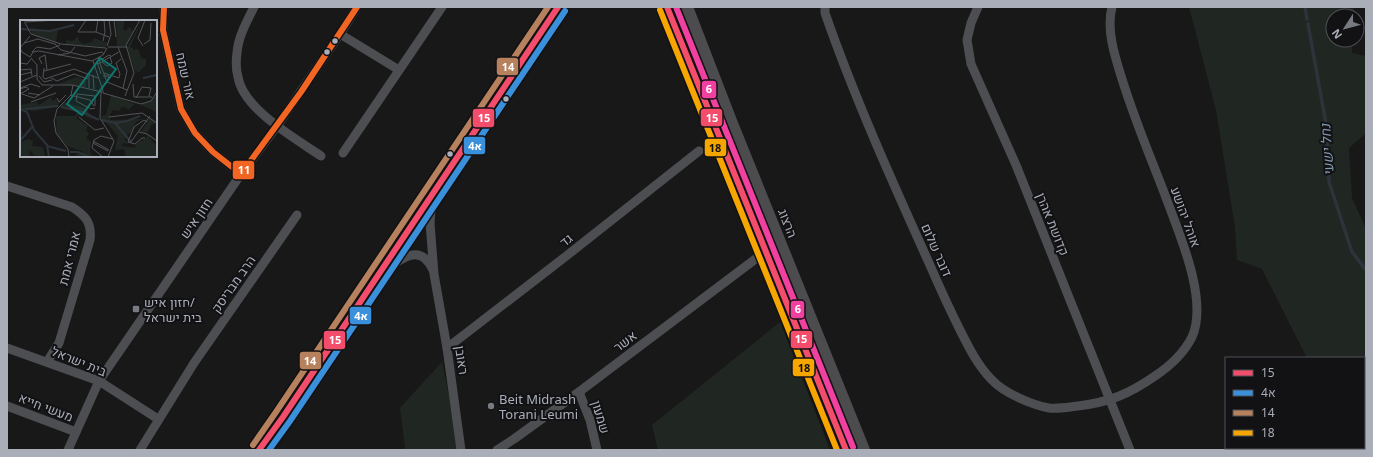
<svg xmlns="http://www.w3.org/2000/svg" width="1373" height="457" font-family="'Noto Sans',Heebo,sans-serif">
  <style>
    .green { fill: #202722 }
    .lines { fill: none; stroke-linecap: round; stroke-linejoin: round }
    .stream { stroke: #2c333a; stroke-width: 3.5 }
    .street { stroke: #4d4e51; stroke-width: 9 }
    .secondary { stroke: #4c4c4f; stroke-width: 12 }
    .bus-1-casing { stroke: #121214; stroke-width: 9 }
    .bus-2-casing { stroke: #121214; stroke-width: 9 }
    .bus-3-casing { stroke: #121214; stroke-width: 9 }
    .bus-4-casing { stroke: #121214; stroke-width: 9 }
    .bus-5-casing { stroke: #121214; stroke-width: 9 }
    .bus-6-casing { stroke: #121214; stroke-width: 9 }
    .bus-1 { stroke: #f44d6c; stroke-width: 6 }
    .bus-2 { stroke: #3a90db; stroke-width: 6 }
    .bus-3 { stroke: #b6815c; stroke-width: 6 }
    .bus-4 { stroke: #f7a600; stroke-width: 6 }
    .bus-5 { stroke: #f240a1; stroke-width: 6 }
    .bus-6 { stroke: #f26522; stroke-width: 6 }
    .bus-dot { fill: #aaaeb9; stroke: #121214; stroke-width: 1.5 }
    .poi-dot { fill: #777a81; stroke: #121214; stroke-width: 1.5 }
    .labels { text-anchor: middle; stroke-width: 4; stroke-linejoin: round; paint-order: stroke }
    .street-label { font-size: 13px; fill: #aaaeb9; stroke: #121214 }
    .poi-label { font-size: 13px; fill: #aaaeb9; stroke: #121214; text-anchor: start }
    .water-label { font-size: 14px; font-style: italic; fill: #829ab2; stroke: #121214 }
    .inset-river { fill: none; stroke: #2c333a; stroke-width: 2 }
    .inset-road { fill: none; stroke: #525458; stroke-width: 1 }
    .view { fill: #0f766e; fill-opacity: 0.15; stroke: #0f766e; stroke-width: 2 }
    .inset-edge { fill: none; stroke: #aaaeb9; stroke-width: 2 }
    .line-badge { stroke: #121214; stroke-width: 1.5 }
    .badge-label { font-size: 11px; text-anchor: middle; font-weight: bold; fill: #fff }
    .pale-badge-label { font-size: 11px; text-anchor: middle; font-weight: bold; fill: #111 }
  </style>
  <rect width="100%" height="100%" fill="#181818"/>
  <g class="green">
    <polygon points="1189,7 1354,7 1353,16 1333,16 1333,40 1352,40 1352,53 1366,56 1366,133 1349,148 1352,198 1366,229 1366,450 1352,450 1351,448 1364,448 1364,358 1307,358 1262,269 1237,260 1235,227 1216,110"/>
    <polygon points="780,322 830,450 658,450 652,425"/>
    <polygon points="442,362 460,450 404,450 405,448 400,408"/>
  </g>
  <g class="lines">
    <g class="stream">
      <polyline points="1305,7 1307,19"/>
      <polyline points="1308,24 1326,124 1329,182 1352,252 1366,270"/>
    </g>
    <g class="street">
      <polyline points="164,7 163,30 181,109 195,133 213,152 241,174"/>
      <path d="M 254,7 C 247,21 238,37 237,53 C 236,60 236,70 238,77 C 243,109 296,139 321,156"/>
      <path d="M 825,7 L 825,13 C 855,99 892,181 929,263 C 939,286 949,308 960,330 C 969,348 978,366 992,380 C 1004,393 1032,405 1049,408 C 1058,409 1069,407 1078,406 C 1110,402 1129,394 1155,376 C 1170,366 1184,353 1192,337 C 1209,299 1178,231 1165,195 C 1150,156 1134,118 1122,79 C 1115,57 1106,30 1112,7"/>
      <polyline points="978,7 971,23 967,40 971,64 1016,165 1130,450"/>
      <polyline points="340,34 399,70"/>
      <polyline points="343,153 442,7"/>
      <path d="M 7,186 L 72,207 C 86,216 92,223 90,240 L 59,343 L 47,362"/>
      <polyline points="431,209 430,223 434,274 447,348 461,450"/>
      <path d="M 393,265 C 409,253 423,248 433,270"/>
      <polyline points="7,348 99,381 158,419"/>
      <polyline points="447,348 565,257 699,151"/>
      <polyline points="579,392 590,420 597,450"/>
      <polyline points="7,406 76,432"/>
      <polyline points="68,450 99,381 241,174 277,126 340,34 357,7"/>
      <polyline points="140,450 194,363 297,215"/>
      <polyline points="497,450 514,439 579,392 766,251"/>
    </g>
    <g class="secondary">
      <polyline points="667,7 846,450"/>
      <polyline points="687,7 731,121 864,450"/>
      <polyline points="259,450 283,417 558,7"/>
    </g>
    <defs>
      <g id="bus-1">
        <polyline points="667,7 846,450"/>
        <polyline points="259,450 283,417 558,7"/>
      </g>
      <polyline id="bus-2" points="269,450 290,421 565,11"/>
      <polyline id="bus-3" points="253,445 276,412 548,7"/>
      <polyline id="bus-4" points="660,10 837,450"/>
      <polyline id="bus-5" points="676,7 853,447"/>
      <polyline id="bus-6" points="164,7 163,30 181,109 195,133 213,152 241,174 301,92 357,7"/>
    </defs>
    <use href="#bus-1" class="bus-1-casing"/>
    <use href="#bus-2" class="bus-2-casing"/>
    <use href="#bus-3" class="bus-3-casing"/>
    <use href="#bus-4" class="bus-4-casing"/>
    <use href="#bus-5" class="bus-5-casing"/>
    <use href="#bus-6" class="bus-6-casing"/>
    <use href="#bus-1" class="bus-1"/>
    <use href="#bus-2" class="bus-2"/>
    <use href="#bus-3" class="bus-3"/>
    <use href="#bus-4" class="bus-4"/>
    <use href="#bus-5" class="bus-5"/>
    <use href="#bus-6" class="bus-6"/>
  </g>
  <g class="bus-dot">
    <circle cx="335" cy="41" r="3.5"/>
    <circle cx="327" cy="52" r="3.5"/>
    <circle cx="506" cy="99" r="3.5"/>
    <circle cx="450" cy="154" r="3.5"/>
  </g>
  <g class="poi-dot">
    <rect x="132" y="305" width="8" height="8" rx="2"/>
    <circle cx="491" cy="406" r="4"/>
  </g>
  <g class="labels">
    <g class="street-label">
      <text transform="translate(186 76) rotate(77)" y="5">אור שמח</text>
      <text transform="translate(1186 217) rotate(70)" y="5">אוהל יהושע</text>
      <text transform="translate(196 218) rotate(-55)" y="5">חזון איש</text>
      <text transform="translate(788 223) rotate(68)" y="5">הרצוג</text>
      <text transform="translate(1053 224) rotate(68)" y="5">קדושת אהרן</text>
      <text transform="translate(566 240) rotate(-39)" y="5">גד</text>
      <text transform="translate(937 250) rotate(66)" y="5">דובר שלום</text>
      <text transform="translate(69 258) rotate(-76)" y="5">אמרי אמת</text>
      <text transform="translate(233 284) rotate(-55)" y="5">הרב מבריסק</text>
      <text transform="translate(625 341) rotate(-37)" y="5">אשר</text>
      <text transform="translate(462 360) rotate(82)" y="5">ראובן</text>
      <text transform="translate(79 361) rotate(22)" y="5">בית ישראל</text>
      <text transform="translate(46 407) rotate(21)" y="5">מעשי חייא</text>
      <text transform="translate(601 417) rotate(73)" y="5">שמעון</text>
    </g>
    <g class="poi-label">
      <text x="144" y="307">חזון איש/<tspan x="144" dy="15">בית ישראל</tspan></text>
      <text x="499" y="404">Beit Midrash<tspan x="499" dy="15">Torani Leumi</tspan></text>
    </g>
    <g class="water-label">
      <text transform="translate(1327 150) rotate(-94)" y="5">נחל ישעי</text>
    </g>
  </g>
  <g transform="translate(20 20)">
    <rect width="137" height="137" fill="#181818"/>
    <path d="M 96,0 L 105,0 L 103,9 L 106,11 L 109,7 L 113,11 L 105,26 L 97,26 ZM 121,3 L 110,27 L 113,28 L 113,36 L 113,30 L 118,29 L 121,38 L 126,39 L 126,45 L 119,52 L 115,51 L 107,27 ZM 11,7 L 21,11 L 38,9 L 36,22 L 12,14 ZM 58,16 L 59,21 L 63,24 L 72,22 L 74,18 L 87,23 L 85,27 L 46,24 L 46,20 L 53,21 ZM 56,57 L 66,60 L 66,67 L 38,64 ZM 137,74 L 137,92 L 121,85 L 131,81 ZM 91,75 L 115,84 L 108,90 L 107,88 L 101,87 L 100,91 L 93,90 L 90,95 L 90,100 L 123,99 L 116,102 L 110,114 L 108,113 L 107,118 L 104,119 L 109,124 L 103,123 L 101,126 L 115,128 L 116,124 L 126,118 L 127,114 L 137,127 L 137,137 L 106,137 L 104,129 L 95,130 L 98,116 L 86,102 L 83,103 L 81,96 L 86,95 ZM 31,77 L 32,81 L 36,79 L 37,82 L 40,82 L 36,87 L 14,91 L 0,89 L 0,85 L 17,82 L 19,85 ZM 44,82 L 68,89 L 69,95 L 79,100 L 68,98 L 61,93 L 56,98 L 68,106 L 66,110 L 69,114 L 66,118 L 71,122 L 70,130 L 72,137 L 56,137 L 56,134 L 64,132 L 47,126 L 37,115 L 36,96 L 55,96 L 58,92 L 56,89 L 40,87 ZM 130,98 L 137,104 L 132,104 L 127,113 L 121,112 ZM 0,105 L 3,114 L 1,122 L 8,119 L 13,121 L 12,126 L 23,127 L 25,137 L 13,135 L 12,131 L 9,132 L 10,137 L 0,135 Z" fill="#202722"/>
    <path class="inset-river" d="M 0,9 L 30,11 L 54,5M 123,58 L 137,55M 41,87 L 63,92M 0,89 L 7,92 L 14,110 L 27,125 L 29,137M 5,89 L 38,86M 63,92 L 79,100M 82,100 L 95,103 L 107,101M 107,101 L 120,96M 95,103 L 111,122M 0,121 L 12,107M 27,126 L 46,131M 50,132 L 58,132 L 69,137"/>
    <path class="inset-road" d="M 94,0 L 96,17M 4,2 L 38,0M 5,3 L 11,14M 58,12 L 76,12 L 89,17M 58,12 L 66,0M 76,12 L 78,0M 11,14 L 41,24 L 86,28M 10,16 L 0,28 L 2,32 L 10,37M 83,21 L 85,12 L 84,0M 4,23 L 18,19 L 35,24 L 41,30 L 65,36 L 82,32 L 84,34M 124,24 L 130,20 L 131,3M 87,26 L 91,14 L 89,0M 123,26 L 118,18 L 125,0M 88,27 L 107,27M 98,27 L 107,51 L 103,68M 12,32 L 17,27 L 30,29 L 40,25M 38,35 L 50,33 L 55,27M 10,37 L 13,32 L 19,31 L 72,41 L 83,35 L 87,28M 11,38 L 17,45 L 17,59 L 22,65 L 52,65 L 82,72M 78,38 L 87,62 L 107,70M 73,41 L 83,71M 79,41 L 89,35 L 91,36M 77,42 L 81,54M 82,42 L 87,46 L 92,43 L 90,37M 0,43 L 7,44 L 11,39M 22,44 L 19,38 L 25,35 L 27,50M 78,44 L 99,32M 24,48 L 23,57 L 25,59 L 54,49 L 78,58M 0,50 L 11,49 L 12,56M 24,51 L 51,44M 84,53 L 99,58 L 100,54 L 96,43 L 101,39M 69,54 L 69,68M 0,55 L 12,52M 73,55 L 74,69M 19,56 L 24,62 L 32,60M 83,56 L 89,56 L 87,62M 31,58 L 37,61 L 54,54 L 68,59M 0,62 L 17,55M 113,64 L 114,77 L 132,77M 0,68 L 11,64 L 20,67M 0,69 L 6,67 L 9,69 L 0,74M 84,72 L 81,72 L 80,98 L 94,121 L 88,137M 8,73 L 20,75M 83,73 L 121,84 L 131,81 L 137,72M 2,74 L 14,78 L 33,66M 50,75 L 70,80 L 74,86M 105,76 L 114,53 L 106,25 L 120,0M 37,78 L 39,82 L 46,75M 116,78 L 122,67 L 131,68 L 129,76M 11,82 L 36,73M 75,88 L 71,89 L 56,81 L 57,74 L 75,76 L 75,86M 59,97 L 75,110 L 84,108M 89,97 L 122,93 L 137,103M 119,112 L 127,114 L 137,121M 125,118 L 122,118 L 115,124 L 108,122 L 114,107 L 124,100 L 127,102M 73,121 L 89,130M 73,123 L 88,131M 110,123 L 130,96M 49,137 L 48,129 L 36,113 L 34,101 L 37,89 L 51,75 L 53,65M 83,137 L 72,128 L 74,120 L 81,116 L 93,119"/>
    <path class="view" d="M 80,38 L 96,49 L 62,95 L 47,84 Z"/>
    <rect width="137" height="137" class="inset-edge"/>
  </g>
  <g class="line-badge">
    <rect x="496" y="57" width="23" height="19" rx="4" fill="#b6815c"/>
    <rect x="701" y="80" width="16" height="19" rx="4" fill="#f240a1"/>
    <rect x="700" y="108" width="23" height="19" rx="4" fill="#f44d6c"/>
    <rect x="472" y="108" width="23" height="20" rx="4" fill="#f44d6c"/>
    <rect x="463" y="136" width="23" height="19" rx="4" fill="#3a90db"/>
    <rect x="704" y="138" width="23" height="19" rx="4" fill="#f7a600"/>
    <rect x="232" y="160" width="23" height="20" rx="4" fill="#f26522"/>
    <rect x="790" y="300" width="15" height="19" rx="4" fill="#f240a1"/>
    <rect x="349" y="306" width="23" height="19" rx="4" fill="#3a90db"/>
    <rect x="790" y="330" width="23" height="19" rx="4" fill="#f44d6c"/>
    <rect x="323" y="330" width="23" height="20" rx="4" fill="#f44d6c"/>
    <rect x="299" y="351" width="23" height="19" rx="4" fill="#b6815c"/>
    <rect x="792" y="358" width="23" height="19" rx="4" fill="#f7a600"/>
  </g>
  <g class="badge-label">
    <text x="508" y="71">14</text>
    <text x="709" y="93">6</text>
    <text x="712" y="122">15</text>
    <text x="484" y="122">15</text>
    <text x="475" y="150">4א</text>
    <text x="244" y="174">11</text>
    <text x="798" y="313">6</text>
    <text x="361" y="320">4א</text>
    <text x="801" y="343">15</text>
    <text x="335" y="344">15</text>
    <text x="310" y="365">14</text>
  </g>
  <g class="pale-badge-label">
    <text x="715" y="152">18</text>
    <text x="804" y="372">18</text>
  </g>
  <rect width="1373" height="457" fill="none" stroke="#aaaeb9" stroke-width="16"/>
  <rect x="1225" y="357" width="140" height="92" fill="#121214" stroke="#4f5056"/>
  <rect x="1233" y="370" width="20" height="6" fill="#f44d6c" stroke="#4f5056"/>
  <text x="1261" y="377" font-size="12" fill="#aaaeb9">15</text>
  <rect x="1233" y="390" width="20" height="6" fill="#3a90db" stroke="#4f5056"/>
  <text x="1261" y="397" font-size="12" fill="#aaaeb9">4א</text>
  <rect x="1233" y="410" width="20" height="6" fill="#b6815c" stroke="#4f5056"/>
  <text x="1261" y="417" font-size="12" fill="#aaaeb9">14</text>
  <rect x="1233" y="430" width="20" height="6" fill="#f7a600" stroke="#4f5056"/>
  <text x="1261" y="437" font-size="12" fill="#aaaeb9">18</text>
  <g transform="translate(1345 28) rotate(234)"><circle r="19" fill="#121214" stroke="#4f5056"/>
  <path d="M0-3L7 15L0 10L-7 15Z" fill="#777a81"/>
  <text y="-6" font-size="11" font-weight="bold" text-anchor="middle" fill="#aaaeb9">N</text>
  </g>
</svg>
